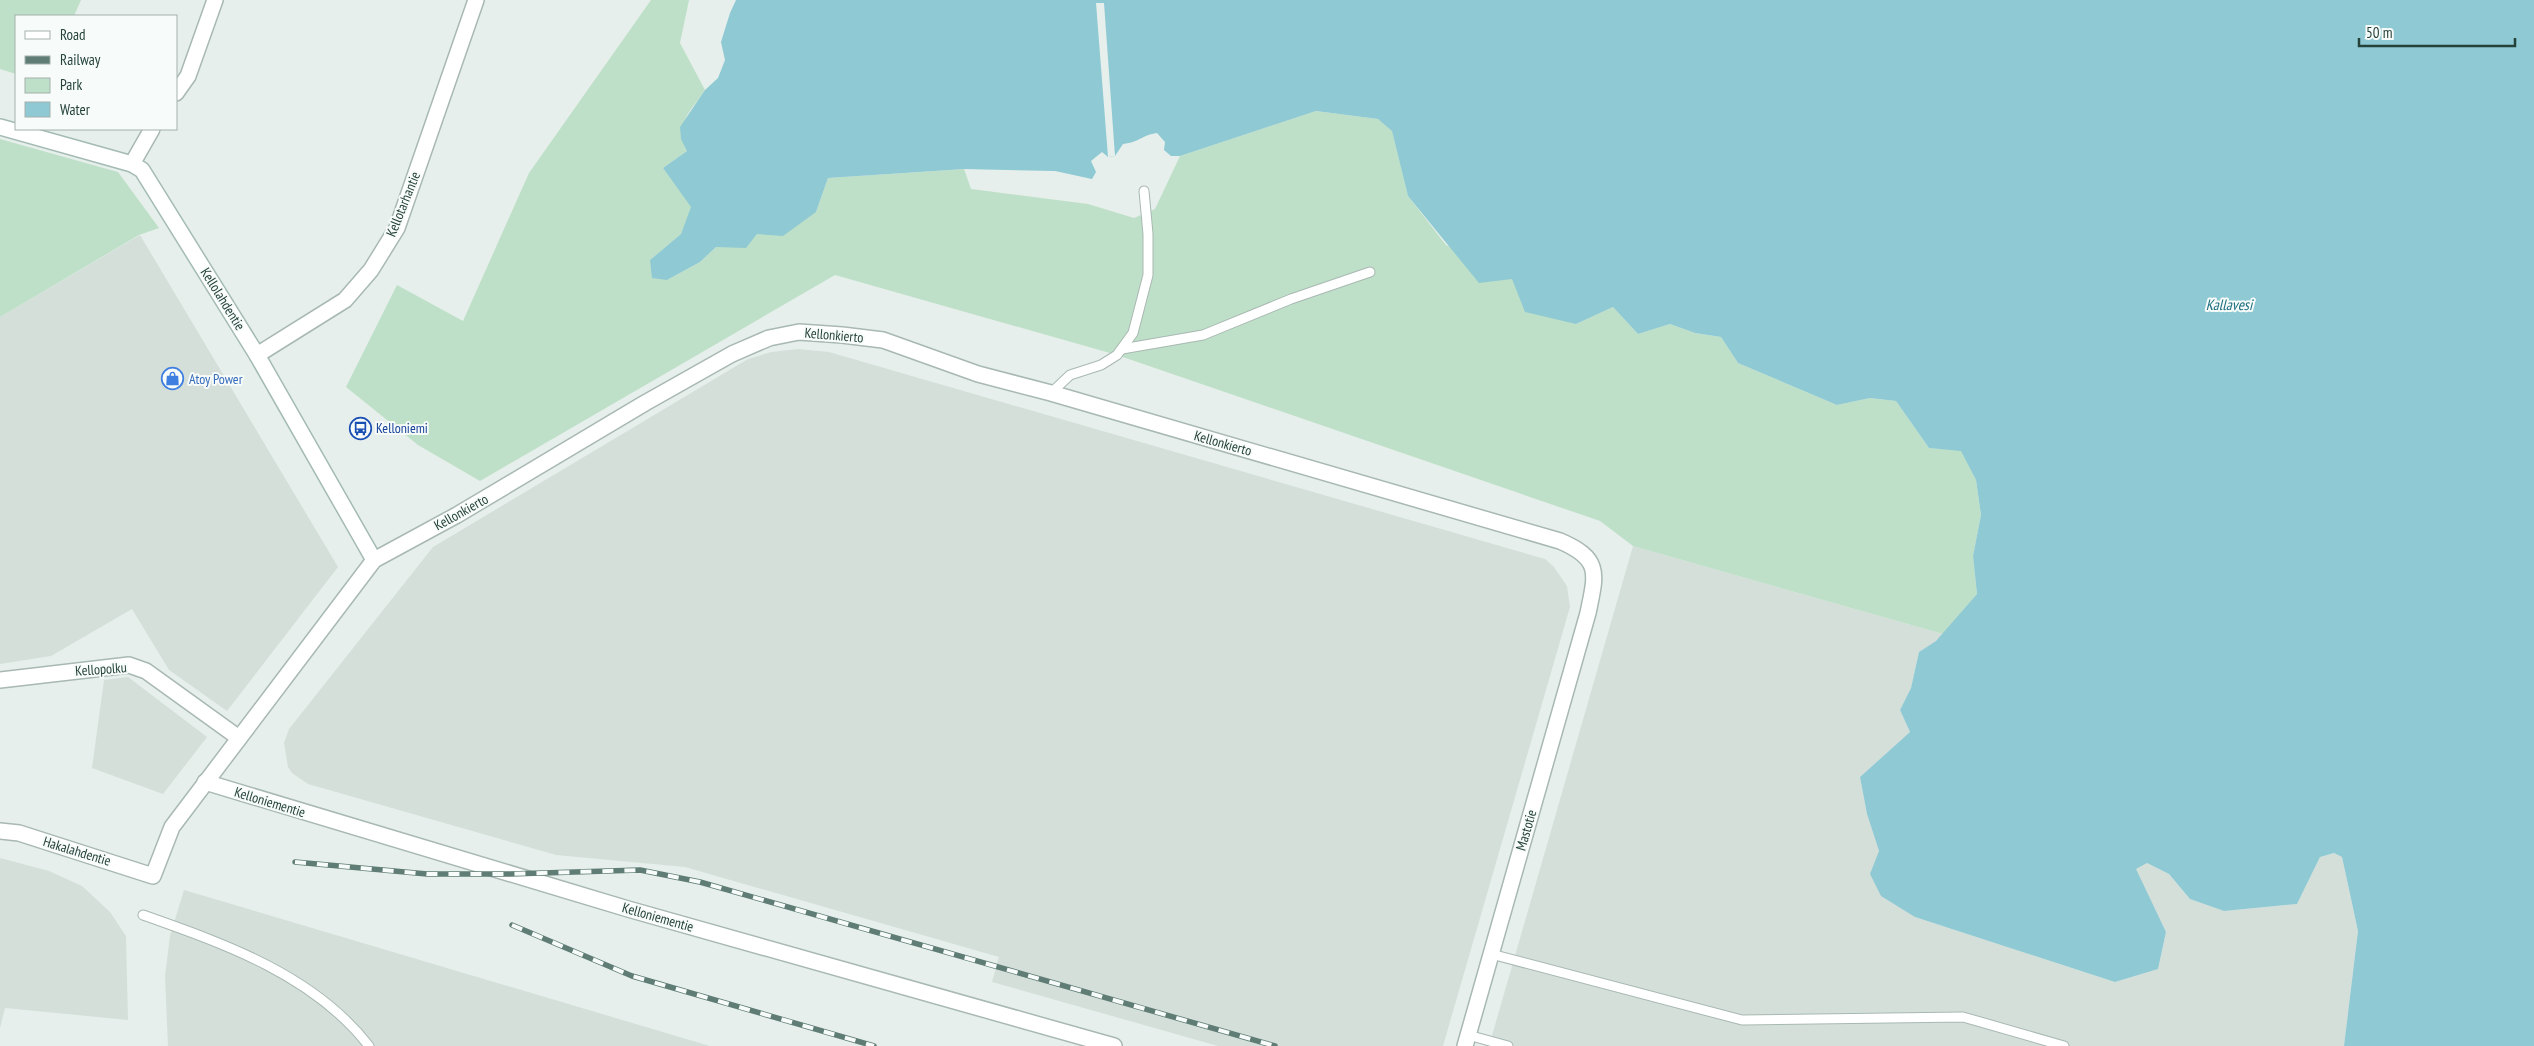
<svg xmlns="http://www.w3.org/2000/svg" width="2534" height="1046" font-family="'PT Sans Narrow',sans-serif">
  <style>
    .built { fill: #d4dfda }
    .green { fill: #bfe0c8 }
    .water { fill: #8ec9d4 }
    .pier { fill: #e6efeb }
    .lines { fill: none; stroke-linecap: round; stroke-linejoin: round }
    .lane-casing { stroke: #a8b8b2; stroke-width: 11 }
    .street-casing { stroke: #a8b8b2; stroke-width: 18 }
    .secondary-casing { stroke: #a4bbb3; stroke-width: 18 }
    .lane { stroke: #fff; stroke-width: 9 }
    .street { stroke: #fff; stroke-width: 15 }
    .secondary { stroke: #fff; stroke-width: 15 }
    .rail-casing { stroke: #5f7d75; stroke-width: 5.5 }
    .rail { stroke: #f7fbf9; stroke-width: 4; stroke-dasharray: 11; stroke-linecap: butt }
    .labels { text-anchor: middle; stroke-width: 4; stroke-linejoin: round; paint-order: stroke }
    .street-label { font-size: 14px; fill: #24423a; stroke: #f7fbf9 }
    .shop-label { font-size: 14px; fill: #366cbe; stroke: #f7fbf9; text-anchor: start }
    .transit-label { font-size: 14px; fill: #164399; stroke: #f7fbf9; text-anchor: start }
    .water-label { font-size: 15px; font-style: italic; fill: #1c6f80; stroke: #f7fbf9 }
  </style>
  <rect width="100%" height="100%" fill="#e6efeb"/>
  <g class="built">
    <polygon points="140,235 338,567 227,711 169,670 132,609 51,656 0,664 0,317"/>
    <polygon points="798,349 829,352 1545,559 1554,567 1567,586 1570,607 1443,1046 1218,1046 992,982 999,957 685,867 556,855 308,784 292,773 288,767 284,743 289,729 433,547 748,359 771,352"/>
    <polygon points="1633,546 1943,634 1936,641 1919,652 1911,688 1900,710 1910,732 1860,777 1867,814 1879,851 1915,917 2115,982 2158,969 2166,932 2135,869 2147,863 2169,874 2190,899 2224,911 2297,904 2320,857 2334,853 2342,857 2358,931 2344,1046 1489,1046"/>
    <polygon points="128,677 207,737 163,794 92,768 104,680"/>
    <polygon points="0,858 49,871 82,886 110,912 126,936 128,1020 5,1008 0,1028"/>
    <polygon points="184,890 710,1046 168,1046 165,976 170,936"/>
  </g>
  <g class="green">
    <polygon points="0,0 81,0 74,16 16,16 16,74 0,69"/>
    <path d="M 651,0 L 689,0 L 680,43 L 705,90 C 690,113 674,123 687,151 L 663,168 L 692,207 L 681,234 L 650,260 L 667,280 L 700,262 L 716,247 L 746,247 L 757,234 L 816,212 L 828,178 L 964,169 L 971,189 L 1088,204 L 1134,218 L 1155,209 L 1180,156 L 1316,111 L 1378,119 L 1392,130 L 1408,196 L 1446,245 L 1512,279 L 1576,324 L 1613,307 L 1638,334 L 1670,324 L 1695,333 L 1721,337 L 1738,363 L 1837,405 L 1870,398 L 1896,401 L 1929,448 L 1961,450 L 1976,480 L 1981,515 L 1973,556 L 1977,594 L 1943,634 L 1633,546 L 1600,521 L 1117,355 L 835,275 L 480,481 L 418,445 L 346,387 L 397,285 L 463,321 L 529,173 Z"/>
    <polygon points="0,139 118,172 159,228 139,235 0,317"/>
  </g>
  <path class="water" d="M 736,0 L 2534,0 L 2534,1046 L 2344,1046 L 2358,931 L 2342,857 L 2334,853 L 2320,857 L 2297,904 L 2224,911 L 2190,899 L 2169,874 L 2147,863 L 2136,869 L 2166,932 L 2158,969 L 2115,982 L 1915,917 L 1881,896 L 1870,874 L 1879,851 L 1867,814 L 1860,777 L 1910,732 L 1900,710 L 1911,688 L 1919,652 L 1936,641 L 1977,594 L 1973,556 L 1981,515 L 1976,480 L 1961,451 L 1929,448 L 1896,401 L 1870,398 L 1837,405 L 1738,363 L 1721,337 L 1695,333 L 1670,324 L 1638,334 L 1613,307 L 1576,324 L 1525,312 L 1512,279 L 1479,283 L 1408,196 L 1392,131 L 1378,119 L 1316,111 L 1180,156 L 1171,156 L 1164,150 L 1165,142 L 1157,133 C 1142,135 1140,142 1123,144 L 1115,156 L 1108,157 L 1102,152 L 1091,161 L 1096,172 L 1092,179 L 1055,171 L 964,169 L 828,178 L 816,212 L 783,236 L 757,234 L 746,248 L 716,247 L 700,262 L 667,280 L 652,278 L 650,260 L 681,234 L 691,207 L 663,168 L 687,151 L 681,139 L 680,127 L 705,90 L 718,78 L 725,60 L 721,42 L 730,13 Z"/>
  <polygon class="pier" points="1096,3 1104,3 1115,156 1108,157"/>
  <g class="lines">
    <defs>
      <g id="lane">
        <polyline points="1122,349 1203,335 1291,299 1370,272"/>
        <polyline points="1051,393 1070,375 1101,365 1117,355 1133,333 1148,275 1148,234 1144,191"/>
        <path d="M 143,915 C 225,944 314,975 369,1046"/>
        <polyline points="1491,954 1742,1020 1963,1017 2064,1046"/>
        <polyline points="1468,1035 1508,1046"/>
      </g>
      <g id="street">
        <polyline points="176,93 188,76 215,0"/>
        <polyline points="132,164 152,129"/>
        <polyline points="257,355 345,300 371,270 397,228 476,0"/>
        <polyline points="0,680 129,665 146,671 239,738"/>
        <polyline points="205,782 628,909 1114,1046"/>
        <path d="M 0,831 L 19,833 L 153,876 L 172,827 L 374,560 L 457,515 L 645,403 L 732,354 L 769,338 L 799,332 L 842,335 L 883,340 L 978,374 L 1051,393 L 1560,541 C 1602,559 1596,574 1588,613 L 1465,1046"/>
      </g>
      <polyline id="secondary" points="0,127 132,164 142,170 257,355 374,560"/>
    </defs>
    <use href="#lane" class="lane-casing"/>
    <use href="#street" class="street-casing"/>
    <use href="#secondary" class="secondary-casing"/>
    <use href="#lane" class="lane"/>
    <use href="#street" class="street"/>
    <use href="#secondary" class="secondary"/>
    <defs>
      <g id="rail">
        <polyline points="295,862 427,874 510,874 640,870 700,882 1275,1046"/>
        <polyline points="512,925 632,976 874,1046"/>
      </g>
    </defs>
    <use href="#rail" class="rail-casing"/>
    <use href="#rail" class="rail"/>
  </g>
  <defs>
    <symbol id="shop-ring" viewBox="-11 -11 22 22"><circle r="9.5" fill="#f7fbf9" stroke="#3f7fe0" stroke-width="1.5"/><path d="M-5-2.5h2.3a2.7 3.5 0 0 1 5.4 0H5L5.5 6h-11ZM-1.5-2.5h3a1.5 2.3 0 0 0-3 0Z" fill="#3f7fe0"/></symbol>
    <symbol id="bus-ring" viewBox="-11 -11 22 22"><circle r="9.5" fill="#f7fbf9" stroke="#1a4fb4" stroke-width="1.5"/><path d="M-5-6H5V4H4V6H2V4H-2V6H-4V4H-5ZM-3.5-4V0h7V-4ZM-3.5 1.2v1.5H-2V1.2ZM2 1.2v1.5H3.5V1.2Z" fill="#1a4fb4"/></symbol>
  </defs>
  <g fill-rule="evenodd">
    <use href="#shop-ring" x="160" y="366" width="25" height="25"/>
    <use href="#bus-ring" x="348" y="416" width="25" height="25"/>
  </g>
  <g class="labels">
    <g class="street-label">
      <text transform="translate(403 204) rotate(-68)" y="5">Kellotarhantie</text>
      <text transform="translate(223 299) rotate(58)" y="5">Kellolahdentie</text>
      <text transform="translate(834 335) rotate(5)" y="5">Kellonkierto</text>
      <text transform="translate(1223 443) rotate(16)" y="5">Kellonkierto</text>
      <text transform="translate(461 512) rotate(-29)" y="5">Kellonkierto</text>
      <text transform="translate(101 669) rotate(-4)" y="5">Kellopolku</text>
      <text transform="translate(270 802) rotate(17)" y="5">Kelloniementie</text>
      <text transform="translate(1526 830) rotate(-74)" y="5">Mastotie</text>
      <text transform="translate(77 851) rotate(17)" y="5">Hakalahdentie</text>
      <text transform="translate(658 917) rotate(16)" y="5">Kelloniementie</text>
    </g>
    <g class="shop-label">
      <text x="189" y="384">Atoy Power</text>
    </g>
    <g class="transit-label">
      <text x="376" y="433">Kelloniemi</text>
    </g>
    <g class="water-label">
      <text x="2229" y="310">Kallavesi</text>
    </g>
  </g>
  <rect x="15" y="15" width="162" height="115" fill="#f7fbf9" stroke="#a3b1ad"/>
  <rect x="25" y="31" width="25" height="8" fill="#ffffff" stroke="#a3b1ad"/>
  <text x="60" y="40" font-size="15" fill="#24423a">Road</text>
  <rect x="25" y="56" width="25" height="8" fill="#5f7d75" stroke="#a3b1ad"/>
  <text x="60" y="65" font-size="15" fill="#24423a">Railway</text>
  <rect x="25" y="78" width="25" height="15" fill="#bfe0c8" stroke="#a3b1ad"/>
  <text x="60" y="90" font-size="15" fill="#24423a">Park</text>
  <rect x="25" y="102" width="25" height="15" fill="#8ec9d4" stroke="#a3b1ad"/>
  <text x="60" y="115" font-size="15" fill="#24423a">Water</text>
  <path d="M2359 38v8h156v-8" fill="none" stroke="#24423a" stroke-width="2.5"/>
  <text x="2366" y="38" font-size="15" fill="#24423a" stroke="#f7fbf9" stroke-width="4" paint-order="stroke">50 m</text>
</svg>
